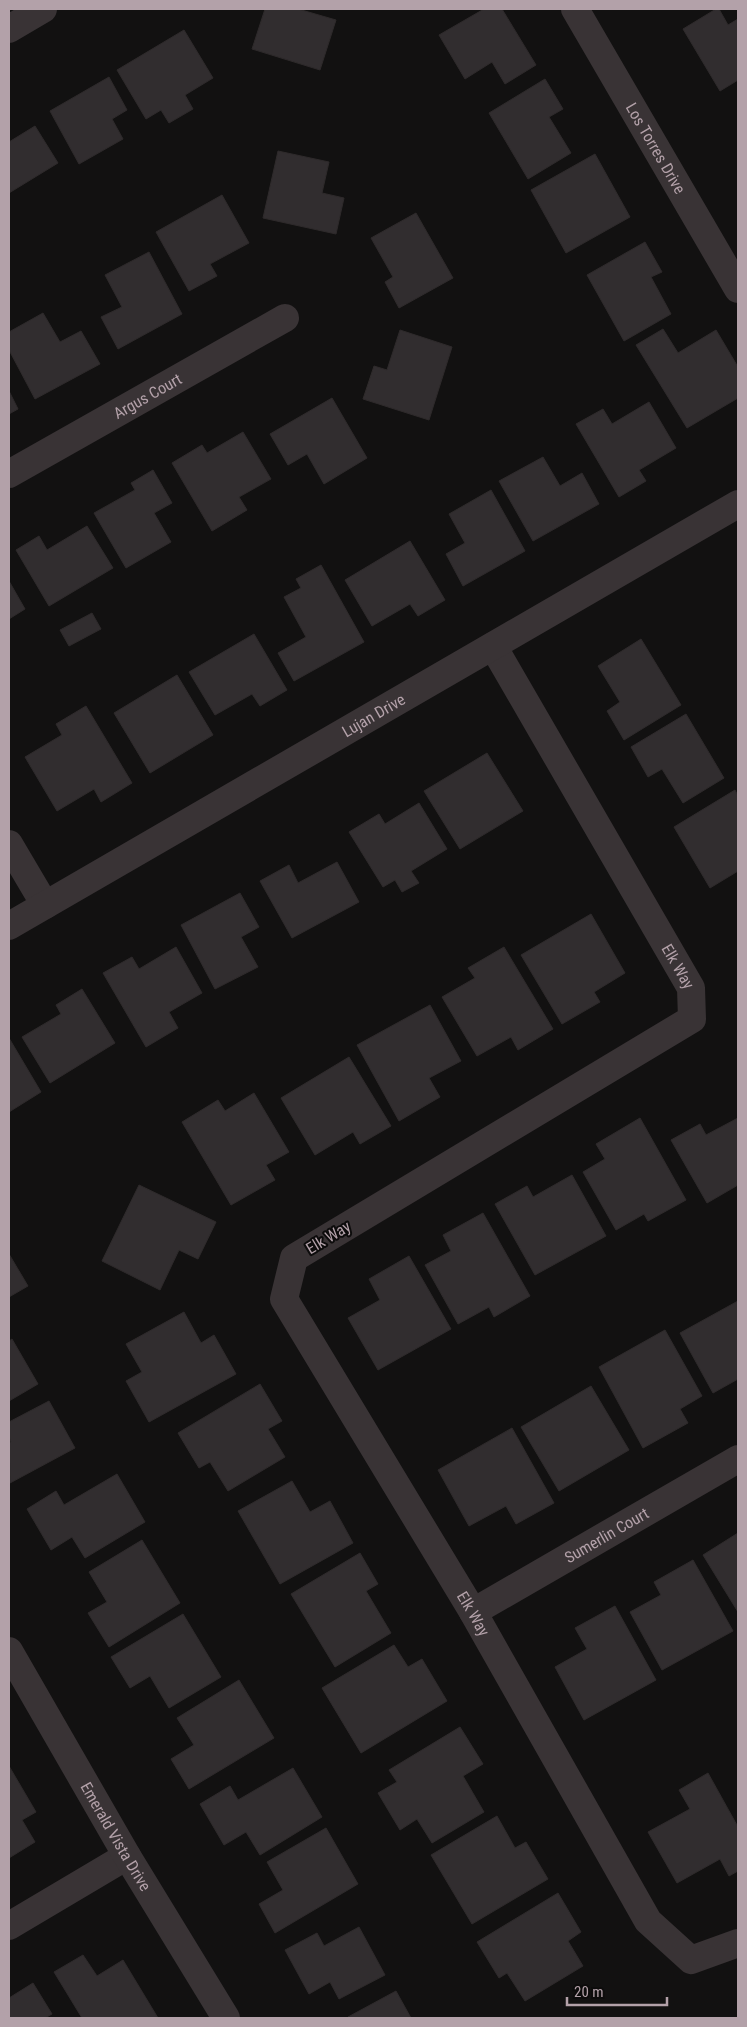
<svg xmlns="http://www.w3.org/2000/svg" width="747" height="2027" font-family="'Roboto Condensed',sans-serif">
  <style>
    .building { fill: #312d2f; stroke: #2e2a2b }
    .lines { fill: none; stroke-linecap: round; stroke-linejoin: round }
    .minor { stroke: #393335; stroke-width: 28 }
    .tertiary { stroke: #393335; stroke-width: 28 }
    .labels { text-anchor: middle; stroke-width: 4; stroke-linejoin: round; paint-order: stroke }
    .street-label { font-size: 16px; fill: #b3a1a9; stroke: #0d0c0c }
  </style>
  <rect width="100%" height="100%" fill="#121111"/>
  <g class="building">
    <polygon points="265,9 298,9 336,20 320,70 252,49"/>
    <polygon points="484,9 502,9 536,65 505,84 492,62 465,79 439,35"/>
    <polygon points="716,9 719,9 728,25 738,19 738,80 720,91 683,29"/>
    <polygon points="184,30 213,78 185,95 193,109 169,123 161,110 146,119 117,70"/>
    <polygon points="109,77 127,110 112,119 123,139 79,164 50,111"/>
    <polygon points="545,79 563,109 549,117 571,153 528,179 489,113"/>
    <polygon points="35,126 58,163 9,193 9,142"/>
    <polygon points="278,151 329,162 322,193 344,198 336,234 263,218"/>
    <polygon points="595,154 630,217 566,253 531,190"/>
    <polygon points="222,195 249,243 210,264 217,276 189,291 156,232"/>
    <polygon points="416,213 453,278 399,308 385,282 393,277 371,238"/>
    <polygon points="645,242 662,272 651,277 671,314 624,341 587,275"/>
    <polygon points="149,252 182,314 118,349 101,317 122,307 105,275"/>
    <polygon points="43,313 60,342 81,331 100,364 35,399 9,350 9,332"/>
    <polygon points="663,329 678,353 716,330 738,367 738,398 687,428 636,345"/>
    <polygon points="400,330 452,347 429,420 363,399 374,366 387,370"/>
    <polygon points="9,391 18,409 9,414"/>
    <polygon points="332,398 367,458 324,484 307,454 288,465 270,434"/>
    <polygon points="649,402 676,448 639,470 646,481 619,497 576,424 603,409 612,424"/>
    <polygon points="243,432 271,479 239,497 247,510 212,531 172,463 202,445 207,453"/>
    <polygon points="543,457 560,486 582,473 599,504 533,541 499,481"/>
    <polygon points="153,470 172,503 154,513 171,542 126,568 94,513 135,490 131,483"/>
    <polygon points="491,490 525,551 463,586 446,554 465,543 449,514"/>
    <polygon points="87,526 113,568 49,606 16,550 39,536 47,550"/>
    <polygon points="410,541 445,600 418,616 410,604 372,626 345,580"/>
    <polygon points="321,565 364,642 294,681 278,653 306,637 284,597 301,588 296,579"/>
    <polygon points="9,581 25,609 9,619"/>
    <polygon points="92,613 101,629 69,646 60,630"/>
    <polygon points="254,634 287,690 260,706 252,694 215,715 189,672"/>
    <polygon points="641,639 681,705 624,740 607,711 620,702 598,666"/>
    <polygon points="177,675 213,735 150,773 114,713"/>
    <polygon points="86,706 132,783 101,802 94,789 57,811 25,757 62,735 56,724"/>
    <polygon points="686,714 724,778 683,803 662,769 648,777 631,747"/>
    <polygon points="487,753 523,811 460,849 424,791"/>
    <polygon points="735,790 738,796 738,871 710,888 674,827"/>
    <polygon points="419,803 447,849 411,871 419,883 402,892 395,880 383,887 349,832 379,814 385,824"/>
    <polygon points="337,862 359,902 292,938 260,881 289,865 298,883"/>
    <polygon points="240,893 259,927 241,937 258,967 215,989 181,925"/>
    <polygon points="591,914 625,973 594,992 600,1002 562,1024 521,955"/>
    <polygon points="176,947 202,993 169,1012 178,1028 146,1047 103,973 132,957 139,969"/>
    <polygon points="504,947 553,1029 518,1050 511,1037 477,1056 442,997 475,978 468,968"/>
    <polygon points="82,989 115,1043 50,1083 22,1037 61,1014 56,1005"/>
    <polygon points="430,1005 461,1061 429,1078 440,1097 399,1121 357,1045"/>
    <polygon points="9,1038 41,1092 9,1112"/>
    <polygon points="349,1057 391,1126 360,1144 353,1132 315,1155 281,1098"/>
    <polygon points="254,1093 289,1152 266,1165 275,1180 231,1205 182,1122 218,1100 225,1111"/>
    <polygon points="640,1118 686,1200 648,1221 644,1214 616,1230 583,1172 605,1159 596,1144"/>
    <polygon points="738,1118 738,1185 707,1203 671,1140 700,1124 706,1135"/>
    <polygon points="572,1175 606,1236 535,1275 495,1204 527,1186 533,1197"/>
    <polygon points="139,1185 216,1222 198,1259 179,1250 160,1290 102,1261"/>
    <polygon points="483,1213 530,1296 494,1317 489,1307 458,1324 425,1265 451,1251 443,1235"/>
    <polygon points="9,1254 28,1286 9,1297"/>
    <polygon points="409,1256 451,1329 378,1370 348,1318 380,1300 369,1279"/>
    <polygon points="738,1301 738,1379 713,1393 680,1333"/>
    <polygon points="184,1312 201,1343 214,1335 236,1374 149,1422 126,1381 142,1372 126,1344"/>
    <polygon points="665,1330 702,1396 680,1409 688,1423 643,1448 599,1367"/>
    <polygon points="12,1339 38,1384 9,1401 9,1341"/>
    <polygon points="260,1384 282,1421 268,1429 285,1457 228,1491 210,1462 199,1468 178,1433"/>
    <polygon points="591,1386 629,1450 559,1491 521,1427"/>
    <polygon points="49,1401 75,1448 10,1483 9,1443 11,1442 9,1437 9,1422"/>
    <polygon points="512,1428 554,1503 516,1524 506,1506 469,1526 438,1470"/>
    <polygon points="117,1474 145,1522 85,1558 72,1537 51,1550 27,1509 56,1491 64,1505"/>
    <polygon points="292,1481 310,1512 330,1501 353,1543 280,1584 238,1511"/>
    <polygon points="738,1533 738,1612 703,1555"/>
    <polygon points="142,1540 180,1603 109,1647 88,1613 107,1602 89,1572"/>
    <polygon points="360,1553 378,1584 366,1591 391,1633 335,1667 291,1594"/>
    <polygon points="693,1560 733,1631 662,1670 630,1612 661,1595 654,1582"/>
    <polygon points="615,1606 656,1680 584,1720 555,1667 587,1649 575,1628"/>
    <polygon points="183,1614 221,1677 169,1708 150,1676 130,1688 111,1657"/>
    <polygon points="394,1645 408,1667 422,1659 447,1701 361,1753 322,1688"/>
    <polygon points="239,1680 274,1738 189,1789 171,1759 194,1745 177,1718"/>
    <polygon points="460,1727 483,1764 463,1776 484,1812 432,1843 417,1819 400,1830 378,1793 397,1782 389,1770"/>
    <polygon points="9,1766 36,1812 22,1820 35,1842 9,1858"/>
    <polygon points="293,1768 322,1817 260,1855 246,1832 224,1845 200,1804 230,1786 238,1800"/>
    <polygon points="708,1773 738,1827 738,1871 729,1876 720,1859 677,1883 648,1832 690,1809 679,1790"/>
    <polygon points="497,1816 515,1848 526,1842 548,1879 472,1924 431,1855"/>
    <polygon points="326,1828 358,1884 275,1933 259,1904 283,1890 267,1862"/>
    <polygon points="558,1893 581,1932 568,1941 583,1966 525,2001 507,1973 499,1978 477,1942"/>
    <polygon points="359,1927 385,1975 339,1999 330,1982 309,1994 285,1950 317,1933 324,1946"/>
    <polygon points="83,1955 97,1976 123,1960 158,2018 82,2018 54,1972"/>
    <polygon points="33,1983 52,2014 45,2018 9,2018 9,1998"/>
    <polygon points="396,1991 411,2018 348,2018 348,2017"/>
  </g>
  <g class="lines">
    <g class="minor">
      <path id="s1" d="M 575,9 L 738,289"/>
      <polyline points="9,29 43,9"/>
      <path id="s2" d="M 9,474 L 285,318"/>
      <path id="s3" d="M 493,646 L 691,988 L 692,1019 L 294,1258 L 284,1299 L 473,1612 L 648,1921 L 691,1960 L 738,1943"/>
      <polyline points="9,844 45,905"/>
      <path id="s4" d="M 9,926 L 738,504"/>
      <path id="s5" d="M 473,1612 L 738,1459"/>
      <polyline points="9,1926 127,1856"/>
    </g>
    <path class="tertiary" id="s6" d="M 9,1651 L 127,1856 L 226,2018"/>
  </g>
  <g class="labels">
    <g class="street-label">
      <text dy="6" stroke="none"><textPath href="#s1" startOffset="161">Los Torres Drive</textPath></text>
      <text dy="6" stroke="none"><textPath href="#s2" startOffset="159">Argus Court</textPath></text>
      <text dy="6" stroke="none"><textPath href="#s4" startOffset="421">Lujan Drive</textPath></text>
      <text dy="6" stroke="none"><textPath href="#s3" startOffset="370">Elk Way</textPath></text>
      <text transform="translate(328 1237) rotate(-31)" y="6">Elk Way</text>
      <text dy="6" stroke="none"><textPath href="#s5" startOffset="154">Sumerlin Court</textPath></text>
      <text dy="6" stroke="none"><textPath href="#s3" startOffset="1300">Elk Way</textPath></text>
      <text dy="6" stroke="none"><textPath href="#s6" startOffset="214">Emerald Vista Drive</textPath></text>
    </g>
  </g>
  <rect width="747" height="2027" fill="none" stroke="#b3a1a9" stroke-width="20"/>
  <path d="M567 1997v8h100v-8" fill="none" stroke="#b3a1a9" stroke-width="2.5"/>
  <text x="574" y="1997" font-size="15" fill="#b3a1a9" stroke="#0d0c0c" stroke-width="4" paint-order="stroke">20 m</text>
</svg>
